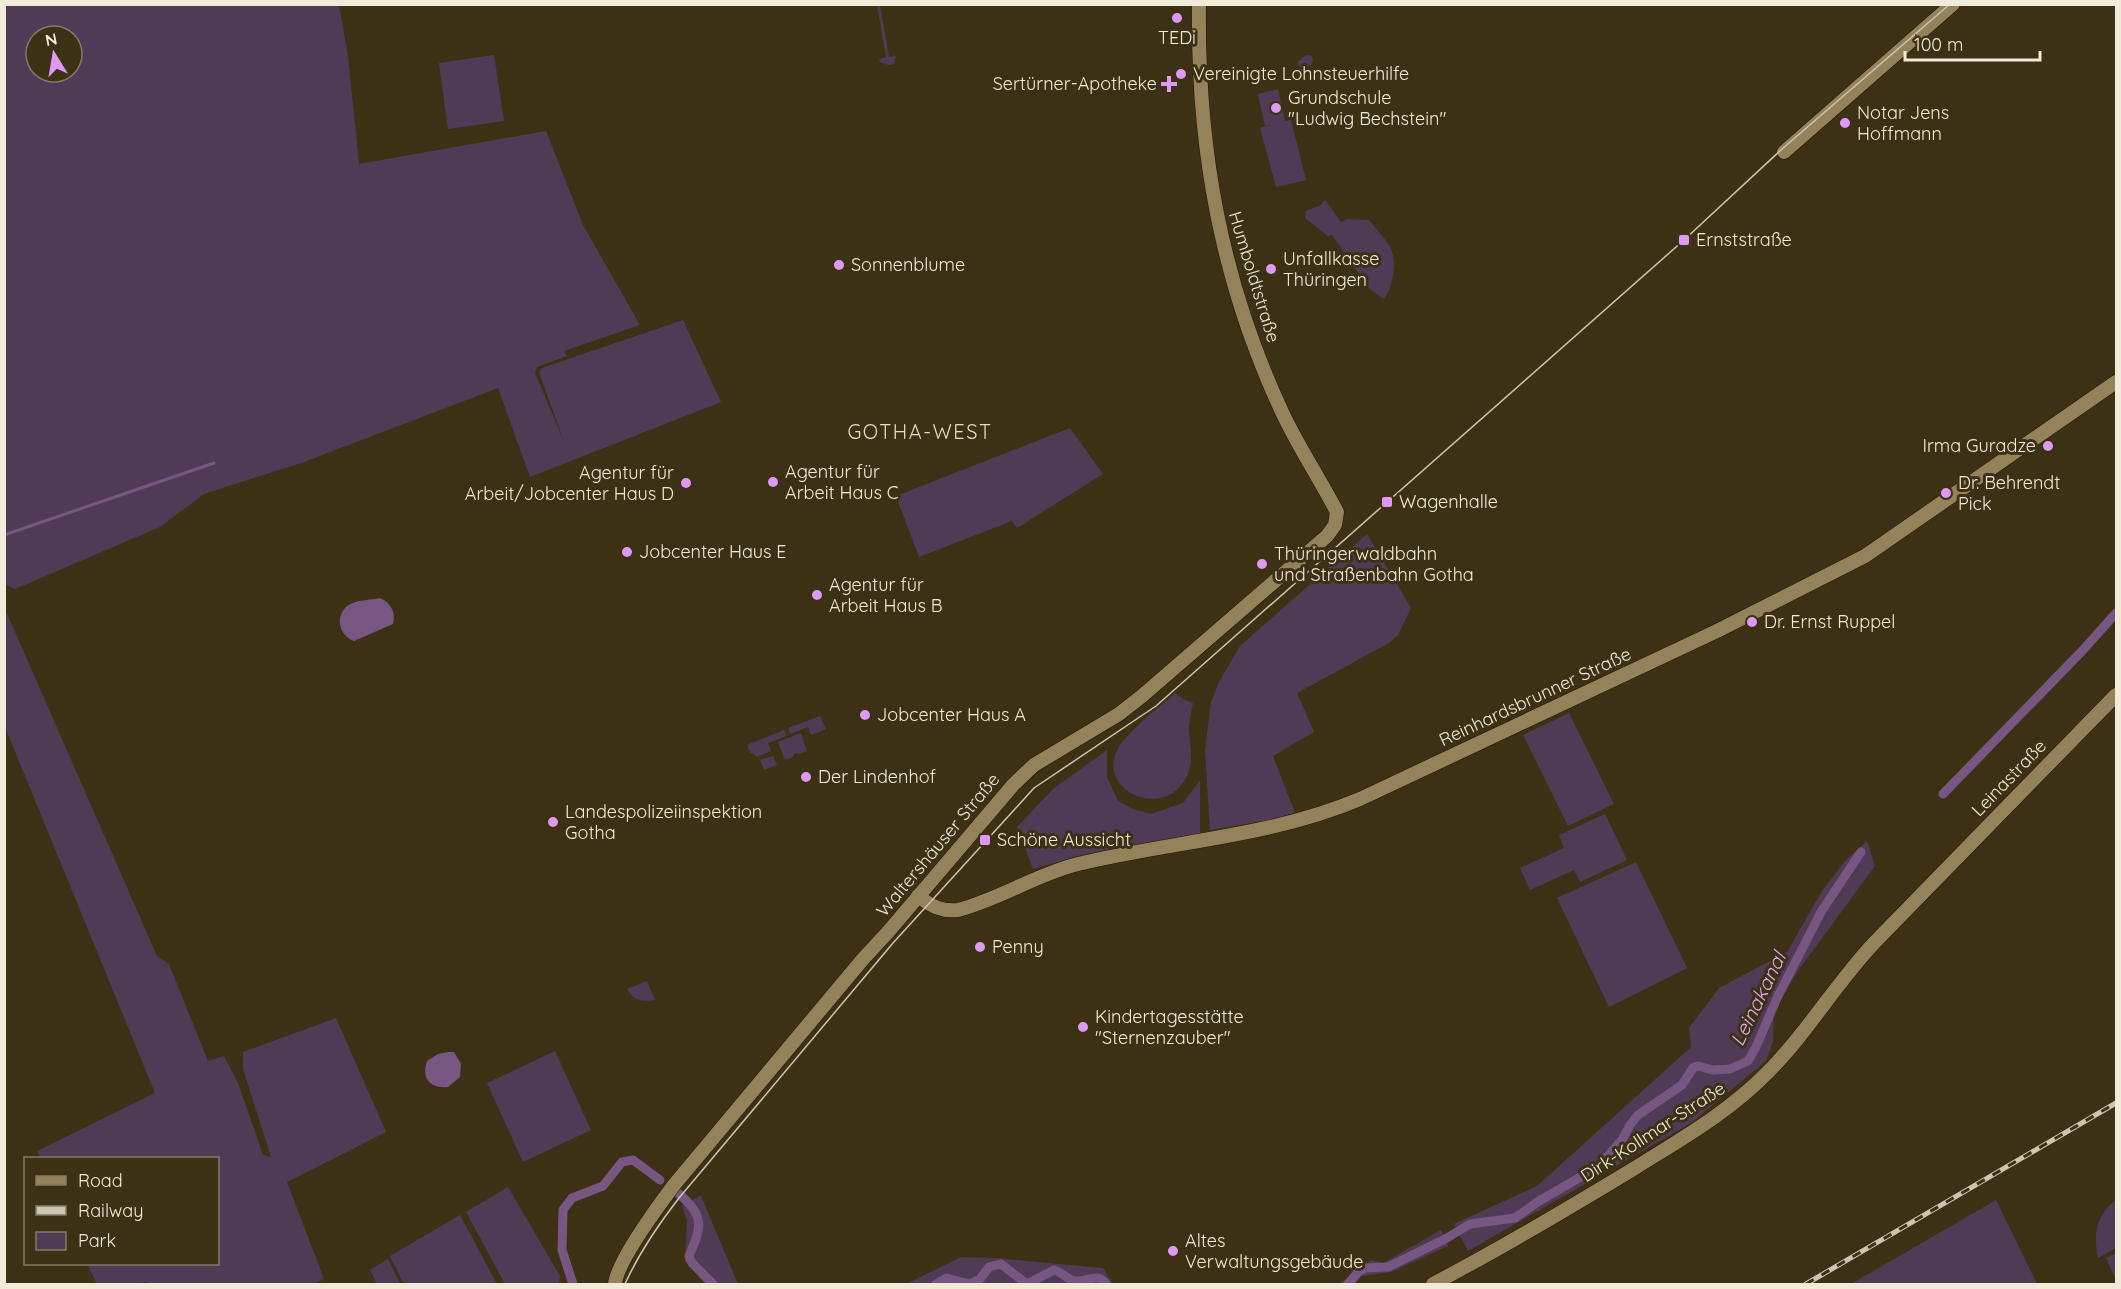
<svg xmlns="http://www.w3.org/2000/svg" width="2121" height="1289" font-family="Quicksand,sans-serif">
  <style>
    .green { fill: #503b57; fill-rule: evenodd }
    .water { fill: #775682 }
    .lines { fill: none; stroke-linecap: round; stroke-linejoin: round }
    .stream { stroke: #775682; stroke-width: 3 }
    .canal { stroke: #775682; stroke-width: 9 }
    .secondary-casing { stroke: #231800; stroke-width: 15 }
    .secondary { stroke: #94835a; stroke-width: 14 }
    .tram { stroke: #ccc5b2; stroke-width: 1.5 }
    .rail-casing { stroke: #ccc5b2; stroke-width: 5 }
    .rail { stroke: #3c3114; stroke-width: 3; stroke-dasharray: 9; stroke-linecap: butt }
    .poi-dot { fill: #dd99f4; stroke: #3c3114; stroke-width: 2 }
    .labels { text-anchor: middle; stroke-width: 6; stroke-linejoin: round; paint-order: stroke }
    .poi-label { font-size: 18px; fill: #f1ebda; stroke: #3c3114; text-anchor: start }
    .street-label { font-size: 18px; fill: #f1ebda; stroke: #3c3114 }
    .neighbourhood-label { font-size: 20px; letter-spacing: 1.5px; fill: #e8dbb9; stroke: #3c3114 }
    .water-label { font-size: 20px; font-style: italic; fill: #dfacf1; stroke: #3c3114 }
  </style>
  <rect width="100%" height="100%" fill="#3c3114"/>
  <g class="green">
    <path d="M 4,5 L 339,5 L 348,56 L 359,164 L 546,131 L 583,225 L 640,325 L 564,351 L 567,356 L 537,367 L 535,373 L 565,444 L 539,373 L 542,368 L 683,320 L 721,402 L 530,477 L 498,388 L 304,462 L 204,494 L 160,527 L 15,589 L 5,584 ZM 36,36 L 72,36 L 72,72 L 36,72 Z"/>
    <polygon points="877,5 880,5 889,57 896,56 894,64 889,65 881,63 879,59 886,57"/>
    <polygon points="494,55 504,121 448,129 439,63"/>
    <polygon points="1306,55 1312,56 1313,62 1310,66 1299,67 1298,61"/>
    <polygon points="1278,89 1285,121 1291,120 1306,180 1276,187 1260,128 1272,125 1265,126 1258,94"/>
    <path d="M 1323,201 L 1326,201 L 1341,222 L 1347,219 L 1369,220 C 1376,229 1389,242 1392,252 C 1397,264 1392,289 1384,299 L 1370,289 L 1332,235 L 1328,236 L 1305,218 L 1306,211 L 1321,205 Z"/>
    <polygon points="1070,428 1103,474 1017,528 1012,521 919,557 896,496"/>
    <polygon points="1367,534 1411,608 1398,635 1389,643 1297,693 1314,732 1273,756 1295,813 1269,820 1210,830 1205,750 1211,702 1219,682 1240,646"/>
    <polygon points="5,609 157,956 169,964 208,1061 224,1056 238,1083 263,1155 271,1157 243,1069 243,1052 336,1018 386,1132 287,1182 324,1279 313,1284 152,1284 146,1282 138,1284 97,1284 87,1264 218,1264 218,1158 40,1158 37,1151 155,1093 5,727"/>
    <path d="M 1175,693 L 1183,699 L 1193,703 C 1191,712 1189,721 1189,730 C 1190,746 1194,760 1187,776 C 1164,823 1093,789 1119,747 C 1128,731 1161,706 1175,693 Z"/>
    <polygon points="1569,713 1614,804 1568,826 1523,735"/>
    <polygon points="820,716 826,729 811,735 808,727 790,734 788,728"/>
    <polygon points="784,730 786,736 768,743 771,751 757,757 750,752 747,745"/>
    <polygon points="801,733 807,751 800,754 795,753 793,757 785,760 778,742"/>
    <polygon points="1107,750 1107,777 1118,801 1133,809 1151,814 1183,803 1200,780 1200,833 1086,854 1033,869 1017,827 1053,789"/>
    <polygon points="773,756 777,765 764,770 760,760"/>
    <polygon points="1605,814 1627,860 1580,882 1574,870 1530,890 1520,868 1564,848 1559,835"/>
    <polygon points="1867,841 1875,866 1800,968 1774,1009 1773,1041 1766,1061 1691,1123 1468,1251 1454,1224 1537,1186 1691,1047 1689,1028 1719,988 1787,952 1822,891 1846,860"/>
    <polygon points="1636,862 1687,968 1609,1007 1557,898"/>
    <path d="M 647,981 L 655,1000 C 642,1002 634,1001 627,989 Z"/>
    <polygon points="555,1051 591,1130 523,1162 487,1083"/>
    <polygon points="508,1187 560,1276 559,1284 505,1284 466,1212"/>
    <polygon points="700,1196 701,1196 738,1284 705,1284 685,1261 687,1220 682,1206"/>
    <polygon points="1996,1200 2037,1284 1851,1284"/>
    <path d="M 2116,1200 L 2116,1248 L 2098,1258 C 2093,1234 2096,1215 2116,1200 Z"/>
    <polygon points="460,1215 497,1284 404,1284 390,1256"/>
    <polygon points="1441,1230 1448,1246 1391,1272 1362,1276 1355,1284 1339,1284 1371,1260 1383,1263"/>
    <polygon points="2116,1253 2116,1280 2106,1258"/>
    <polygon points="961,1257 995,1258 1103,1268 1113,1284 906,1284"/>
    <polygon points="388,1259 400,1284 377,1284 370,1270"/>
  </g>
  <g class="water">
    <path d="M 380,598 C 391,603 396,612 393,624 L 354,641 C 340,636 334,617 347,606 C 355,600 371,600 380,598 Z"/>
    <path d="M 449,1052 L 454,1052 L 461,1064 L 460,1077 L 448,1087 C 430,1089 421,1078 427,1061 L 438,1054 Z"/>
  </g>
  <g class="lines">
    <polyline class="stream" points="4,535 214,463"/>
    <g class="canal">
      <polyline points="1943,794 2083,650 2116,613"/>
      <path d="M 678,1193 C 705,1216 702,1226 689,1256 L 692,1263 L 713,1284"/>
      <polyline points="573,1284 562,1250 563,1210 572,1198 603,1186 622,1162 633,1160 660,1180"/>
      <path d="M 936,1284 L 946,1278 L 970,1284 L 980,1279 L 989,1267 L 1001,1264 L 1027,1284 L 1054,1270 C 1062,1272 1068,1280 1075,1281 C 1088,1283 1097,1271 1106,1284"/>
      <polyline points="1348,1284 1358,1272 1365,1268 1388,1267 1447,1238 1470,1224 1515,1218 1539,1201 1598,1167 1622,1140 1630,1125 1638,1115 1682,1085 1693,1068 1698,1066 1713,1070 1730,1069 1748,1061 1756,1047 1777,998 1821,912 1861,852"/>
    </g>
    <defs>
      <g id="secondary">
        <polyline points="1784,152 1953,4"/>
        <path d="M 918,896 C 931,906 942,912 958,910 C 1000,899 1037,874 1078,864 C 1173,841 1270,837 1360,799 L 1717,631 L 1865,556 L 2116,382"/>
        <path d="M 615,1284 C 617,1262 659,1205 674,1185 L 863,959 L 888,932 L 1013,785 L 1034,765 L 1119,714 L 1142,696 L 1327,536 L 1335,525 L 1337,512 C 1319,478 1298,446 1282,412 C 1221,281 1197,148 1199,4"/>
        <path d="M 1433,1284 C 1502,1248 1569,1208 1635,1168 C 1681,1139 1729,1112 1768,1072 C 1808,1032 1836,983 1875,942 L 2116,695"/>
      </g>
    </defs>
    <use href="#secondary" class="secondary-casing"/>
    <use href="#secondary" class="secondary"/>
    <path class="tram" d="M 625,1284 C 639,1253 658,1225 679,1198 L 893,943 L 1034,788 L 1156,706 L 1684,240 L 1782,149 L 1950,4"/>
    <defs>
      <polyline id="rail" points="1806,1284 2116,1103"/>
    </defs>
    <use href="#rail" class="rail-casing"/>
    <use href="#rail" class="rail"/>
  </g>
  <g class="poi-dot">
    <circle cx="1177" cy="18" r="6"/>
    <circle cx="1181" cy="74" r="6"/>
    <path d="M1166 75h6v6h6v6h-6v6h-6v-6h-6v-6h6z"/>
    <circle cx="1276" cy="108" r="6"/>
    <circle cx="1845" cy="123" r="6"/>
    <rect x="1678" y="234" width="12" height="12" rx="3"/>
    <circle cx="839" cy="265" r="6"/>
    <circle cx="1271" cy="269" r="6"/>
    <circle cx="2048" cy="446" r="6"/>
    <circle cx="773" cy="482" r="6"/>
    <circle cx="686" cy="483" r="6"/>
    <circle cx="1946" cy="493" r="6"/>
    <rect x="1381" y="496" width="12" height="12" rx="3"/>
    <circle cx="627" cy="552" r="6"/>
    <circle cx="1262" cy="564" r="6"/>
    <circle cx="817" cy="595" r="6"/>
    <circle cx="1752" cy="622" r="6"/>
    <circle cx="865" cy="715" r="6"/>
    <circle cx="806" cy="777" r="6"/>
    <circle cx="553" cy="822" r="6"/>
    <rect x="979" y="834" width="12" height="12" rx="3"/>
    <circle cx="980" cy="947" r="6"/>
    <circle cx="1083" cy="1027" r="6"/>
    <circle cx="1173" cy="1251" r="6"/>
  </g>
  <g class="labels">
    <g class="poi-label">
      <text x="1177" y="44" text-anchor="middle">TEDi</text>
      <text x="1193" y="80">Vereinigte Lohnsteuerhilfe</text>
      <text x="1157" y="90" text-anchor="end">Sertürner-Apotheke</text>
      <text x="1288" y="104">Grundschule<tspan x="1288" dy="21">"Ludwig Bechstein"</tspan></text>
      <text x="1857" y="119">Notar Jens<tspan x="1857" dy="21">Hoffmann</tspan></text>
      <text x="1696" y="246">Ernststraße</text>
      <text x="1283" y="265">Unfallkasse<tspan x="1283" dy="21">Thüringen</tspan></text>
      <text x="851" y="271">Sonnenblume</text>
      <text x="2036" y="452" text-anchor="end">Irma Guradze</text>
      <text x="785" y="478">Agentur für<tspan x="785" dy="21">Arbeit Haus C</tspan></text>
      <text x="674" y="479" text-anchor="end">Agentur für<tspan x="674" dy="21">Arbeit/Jobcenter Haus D</tspan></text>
      <text x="1958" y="489">Dr. Behrendt<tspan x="1958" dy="21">Pick</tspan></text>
      <text x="1399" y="508">Wagenhalle</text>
      <text x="639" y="558">Jobcenter Haus E</text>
      <text x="1274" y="560">Thüringerwaldbahn<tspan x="1274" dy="21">und Straßenbahn Gotha</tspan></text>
      <text x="829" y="591">Agentur für<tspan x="829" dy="21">Arbeit Haus B</tspan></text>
      <text x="1764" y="628">Dr. Ernst Ruppel</text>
      <text x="877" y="721">Jobcenter Haus A</text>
      <text x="818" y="783">Der Lindenhof</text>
      <text x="565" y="818">Landespolizeiinspektion<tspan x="565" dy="21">Gotha</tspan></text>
      <text x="997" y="846">Schöne Aussicht</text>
      <text x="992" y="953">Penny</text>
      <text x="1095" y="1023">Kindertagesstätte<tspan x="1095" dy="21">"Sternenzauber"</tspan></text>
      <text x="1185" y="1247">Altes<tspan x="1185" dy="21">Verwaltungsgebäude</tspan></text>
    </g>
    <g class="street-label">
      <text transform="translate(1254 277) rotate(73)" y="6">Humboldtstraße</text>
      <text transform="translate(1535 697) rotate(-25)" y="6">Reinhardsbrunner Straße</text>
      <text transform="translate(2009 778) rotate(-46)" y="6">Leinastraße</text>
      <text transform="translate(938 845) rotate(-50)" y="6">Waltershäuser Straße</text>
      <text transform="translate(1653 1132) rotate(-33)" y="6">Dirk-Kollmar-Straße</text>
    </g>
    <g class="neighbourhood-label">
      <text x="920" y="439">GOTHA-WEST</text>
    </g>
    <g class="water-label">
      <text transform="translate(1758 999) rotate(-64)" y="7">Leinakanal</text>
    </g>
  </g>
  <rect width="2121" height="1289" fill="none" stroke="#f1ebda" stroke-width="12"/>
  <rect x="24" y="1157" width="195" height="108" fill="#3c3114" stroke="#847b63" stroke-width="1.5"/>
  <rect x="36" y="1176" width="30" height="9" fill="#94835a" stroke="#847b63" stroke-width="1.5"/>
  <text x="78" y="1187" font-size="18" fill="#f1ebda">Road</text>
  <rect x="36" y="1206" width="30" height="9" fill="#ccc5b2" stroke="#847b63" stroke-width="1.5"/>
  <text x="78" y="1217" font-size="18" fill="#f1ebda">Railway</text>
  <rect x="36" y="1232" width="30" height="18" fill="#503b57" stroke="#847b63" stroke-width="1.5"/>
  <text x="78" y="1247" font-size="18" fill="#f1ebda">Park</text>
  <g transform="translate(54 54) rotate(349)"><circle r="28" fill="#3c3114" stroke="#847b63" stroke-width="1.5"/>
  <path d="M0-4.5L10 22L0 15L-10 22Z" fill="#dd99f4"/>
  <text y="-9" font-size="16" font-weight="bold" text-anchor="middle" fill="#f1ebda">N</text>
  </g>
  <path d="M1905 51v9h135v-9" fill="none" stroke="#f1ebda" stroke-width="3"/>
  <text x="1914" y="51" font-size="18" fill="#f1ebda" stroke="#3c3114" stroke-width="4.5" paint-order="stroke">100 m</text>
</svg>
